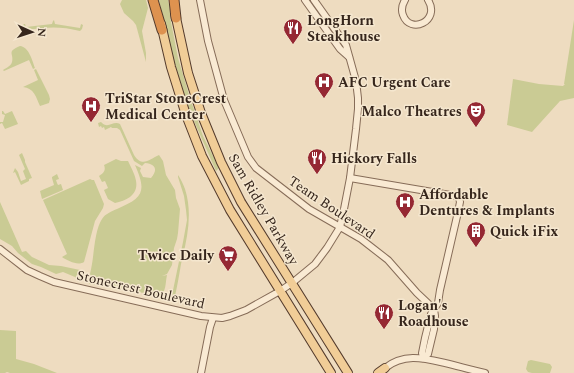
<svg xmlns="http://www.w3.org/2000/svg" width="574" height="373" font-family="Spectral,serif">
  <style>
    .green { fill: #cacb94 }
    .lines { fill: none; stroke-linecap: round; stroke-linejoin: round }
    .minor-casing { stroke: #866c58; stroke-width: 8 }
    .major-casing { stroke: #543b2c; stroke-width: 10 }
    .highway-casing { stroke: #543b2c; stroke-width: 11 }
    .minor { stroke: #f9ead3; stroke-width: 6 }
    .major { stroke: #f1cd97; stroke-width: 8 }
    .highway { stroke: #de924f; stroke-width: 9 }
    .labels { text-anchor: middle; stroke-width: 3; stroke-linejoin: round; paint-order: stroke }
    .poi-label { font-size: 14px; font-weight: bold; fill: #36261c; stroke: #f5e7cf; text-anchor: start }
    .street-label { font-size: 14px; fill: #36261c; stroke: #f5e7cf }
  </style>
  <rect width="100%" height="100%" fill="#eedcc0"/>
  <g class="green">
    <polygon points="122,0 146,0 148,8 142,31 146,53 146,62 136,25 133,21 124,13 120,4"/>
    <polygon points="159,0 168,0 170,10 170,17 178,58 190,98 203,136 219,168 216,171 190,112 171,52"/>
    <path d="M 54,20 L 55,24 L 80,28 L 81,24 L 83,25 L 82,29 L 80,31 C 60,26 47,27 27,30 L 25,29 L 23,25 L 24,24 L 25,24 L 26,27 L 52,24 L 53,21 Z"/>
    <polygon points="574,20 574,98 560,101 532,132 507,125 513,79 539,84 563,86 565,84 564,84"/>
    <path d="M 20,46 C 29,47 32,60 35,68 L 33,69 L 29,60 L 4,71 L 3,70 C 6,68 11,66 12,62 C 14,53 6,52 20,46 Z"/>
    <path d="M 36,69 L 49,95 L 50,99 L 49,103 L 40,106 C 36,97 34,88 23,87 L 38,80 L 34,70 Z"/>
    <polygon points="2,111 3,111 5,114 12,111 18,124 5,129 2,123 0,124 0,122 3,122 5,115 2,114"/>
    <path d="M 101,122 C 108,130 113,120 120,124 L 134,155 C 142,168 150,159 159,155 L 163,161 L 166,175 L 175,190 L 176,198 L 180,209 L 178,233 L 177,239 L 174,248 L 172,265 L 167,274 L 162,276 L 167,275 C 165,284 167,292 158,297 L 147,293 L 132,292 L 104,285 L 89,284 L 89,283 C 89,277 91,270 92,264 C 94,253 95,229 102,219 C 105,214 112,211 117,209 C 143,198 147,192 135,165 L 141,168 L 140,171 L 143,177 L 151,178 C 158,170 156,164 145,163 L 142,166 L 134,161 L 120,130 L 117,128 L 112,128 L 111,127 L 105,130 L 104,127 L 102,128 L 101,126 L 99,127 L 98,123 Z"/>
    <polygon points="22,153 25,160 25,162 32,178 29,179 29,181 21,185 15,172 13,173 15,168 18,172 21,181 26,179 23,171 25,169 19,155"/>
    <path d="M 116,159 L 121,161 L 128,161 C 133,172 143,187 130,197 C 126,200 120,202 115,203 L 108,199 L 104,190 L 108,188 L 105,181 L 102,182 L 99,176 C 104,173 106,170 104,165 Z"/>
    <polygon points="57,174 59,179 56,180 57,183 58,185 61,184 63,190 42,199 40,191 54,185 52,178 52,177"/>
    <path d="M 178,175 C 181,179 183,184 185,189 C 193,214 187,239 181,264 C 179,276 177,288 174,300 L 171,300 L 183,242 L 187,220 L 186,210 L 184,196 L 178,177 Z"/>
    <path d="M 90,179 L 92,180 L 94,180 L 104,204 L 103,208 L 95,221 L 84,262 C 78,266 68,261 62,257 L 67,254 L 43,200 Z"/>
    <polygon points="0,202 22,252 26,251 32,257 49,265 61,266 80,270 82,274 80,281 75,277 63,272 56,274 41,267 32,264 18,253 12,246 0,239"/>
    <polygon points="0,330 16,331 16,359 34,364 57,373 10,373 7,372 5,373 0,373"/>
    <polygon points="531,360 550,364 552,367 550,373 532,373 528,372 526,369 528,361"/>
  </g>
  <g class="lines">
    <defs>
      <g id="minor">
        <polyline points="200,0 208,41 224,100 248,157 256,168 309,209 361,239 388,260 417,293 434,309 435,316 434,329 428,354 423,358"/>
        <polyline points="305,0 340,49 349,57"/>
        <path d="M 405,0 C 402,5 401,10 403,15 C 410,35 441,21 428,0"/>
        <polyline points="350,178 456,196 459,198 460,202 458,212 440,290 438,303 434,309 431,314 425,338 422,353 423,358"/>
        <polyline points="0,249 27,270 40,276 54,282 201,316 222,318 230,316 246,310 280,291 292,283 315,264 327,248 340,227 344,209 350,178 356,129 358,109 358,98 356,81 346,45 314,0"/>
        <path d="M 385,368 C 404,353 423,358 445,363 C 458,366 471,370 485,373"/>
        <polyline points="201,373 210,327 213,318"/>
      </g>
      <g id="major">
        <polyline points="175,13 188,73 201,113 221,162 241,202 348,373"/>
        <polyline points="161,24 171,67 186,115 202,156 230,210 331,373"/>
        <polyline points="378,373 385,368"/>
      </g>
      <g id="highway">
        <polyline points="153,0 162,30"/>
        <polyline points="174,0 176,18"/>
      </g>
    </defs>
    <use href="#minor" class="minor-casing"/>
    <use href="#major" class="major-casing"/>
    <use href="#highway" class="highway-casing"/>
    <use href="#minor" class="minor"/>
    <use href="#major" class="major"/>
    <use href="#highway" class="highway"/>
  </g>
  <defs>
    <symbol id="restaurant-pin" viewBox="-11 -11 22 30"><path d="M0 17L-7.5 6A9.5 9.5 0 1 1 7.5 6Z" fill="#952833" stroke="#f5e7cf"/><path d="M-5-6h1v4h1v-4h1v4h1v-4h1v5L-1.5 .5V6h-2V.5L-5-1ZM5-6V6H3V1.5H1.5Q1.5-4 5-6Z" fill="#fff"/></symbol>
    <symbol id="hospital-pin" viewBox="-11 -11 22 30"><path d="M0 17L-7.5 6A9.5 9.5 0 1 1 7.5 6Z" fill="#952833" stroke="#f5e7cf"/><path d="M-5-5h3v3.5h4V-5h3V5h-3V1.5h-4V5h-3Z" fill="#fff"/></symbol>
    <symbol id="theatre-pin" viewBox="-11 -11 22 30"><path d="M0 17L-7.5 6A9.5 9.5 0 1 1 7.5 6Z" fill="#952833" stroke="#f5e7cf"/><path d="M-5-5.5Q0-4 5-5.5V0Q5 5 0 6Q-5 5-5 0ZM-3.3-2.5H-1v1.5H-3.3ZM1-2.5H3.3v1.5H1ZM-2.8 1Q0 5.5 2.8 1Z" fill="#fff"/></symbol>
    <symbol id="building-pin" viewBox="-11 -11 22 30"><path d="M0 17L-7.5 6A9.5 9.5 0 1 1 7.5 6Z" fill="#952833" stroke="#f5e7cf"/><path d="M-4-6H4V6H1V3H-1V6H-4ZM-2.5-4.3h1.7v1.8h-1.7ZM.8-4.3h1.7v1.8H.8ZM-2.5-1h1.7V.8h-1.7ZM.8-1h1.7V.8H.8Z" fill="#fff"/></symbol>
    <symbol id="supermarket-pin" viewBox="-11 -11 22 30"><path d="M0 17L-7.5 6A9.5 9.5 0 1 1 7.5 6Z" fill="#952833" stroke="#f5e7cf"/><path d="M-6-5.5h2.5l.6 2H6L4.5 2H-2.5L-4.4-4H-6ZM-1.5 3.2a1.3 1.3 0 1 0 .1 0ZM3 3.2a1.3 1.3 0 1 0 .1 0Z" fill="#fff"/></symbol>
  </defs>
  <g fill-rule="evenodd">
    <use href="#restaurant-pin" x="282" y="17" width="22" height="30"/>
    <use href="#hospital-pin" x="313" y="71" width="22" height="30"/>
    <use href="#hospital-pin" x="80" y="95" width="22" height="30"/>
    <use href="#theatre-pin" x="465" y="100" width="22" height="30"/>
    <use href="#restaurant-pin" x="306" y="147" width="22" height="30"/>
    <use href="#hospital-pin" x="394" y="191" width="22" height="30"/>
    <use href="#building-pin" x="465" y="220" width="22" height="30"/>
    <use href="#supermarket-pin" x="217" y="244" width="22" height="30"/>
    <use href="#restaurant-pin" x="373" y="302" width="22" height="30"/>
  </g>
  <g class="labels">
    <g class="poi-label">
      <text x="307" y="25">LongHorn<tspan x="307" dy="16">Steakhouse</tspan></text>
      <text x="338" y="87">AFC Urgent Care</text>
      <text x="105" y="103">TriStar StoneCrest<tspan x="105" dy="16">Medical Center</tspan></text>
      <text x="462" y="116" text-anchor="end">Malco Theatres</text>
      <text x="331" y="163">Hickory Falls</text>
      <text x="419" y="199">Affordable<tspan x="419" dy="16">Dentures &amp; Implants</tspan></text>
      <text x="490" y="236">Quick iFix</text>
      <text x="214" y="260" text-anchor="end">Twice Daily</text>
      <text x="398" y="310">Logan's<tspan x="398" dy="16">Roadhouse</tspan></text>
    </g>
    <g class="street-label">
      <text transform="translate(332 207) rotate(34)" y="5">Team Boulevard</text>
      <text transform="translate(264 209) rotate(60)" y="5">Sam Ridley Parkway</text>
      <text transform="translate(141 289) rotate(13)" y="5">Stonecrest Boulevard</text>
    </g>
  </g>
  <g transform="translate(32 32) rotate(93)" stroke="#f5e7cf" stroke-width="3" paint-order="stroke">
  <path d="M0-3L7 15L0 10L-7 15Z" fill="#36261c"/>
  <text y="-6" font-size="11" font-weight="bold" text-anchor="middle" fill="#36261c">N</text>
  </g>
</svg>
